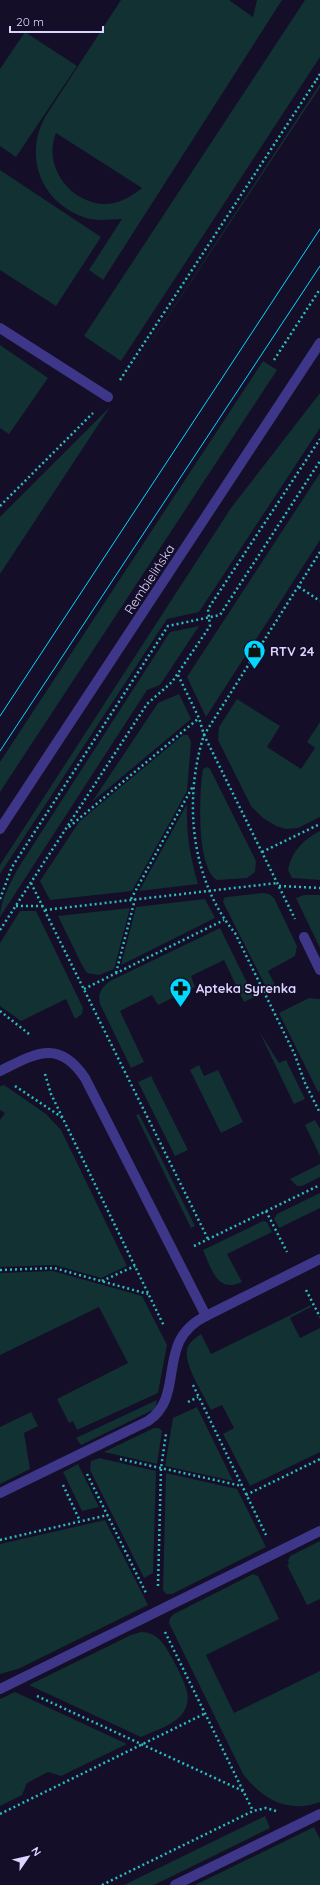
<svg xmlns="http://www.w3.org/2000/svg" width="320" height="1885" font-family="Quicksand,sans-serif">
  <style>
    .green { fill: #113132; fill-rule: evenodd }
    .lines { fill: none; stroke-linecap: round; stroke-linejoin: round }
    .path { stroke: #29bfbd; stroke-width: 2.5; stroke-dasharray: 2 3; stroke-linecap: butt }
    .minor { stroke: #3e3789; stroke-width: 10 }
    .tram { stroke: #01d9ff; stroke-width: 1 }
    .labels { text-anchor: middle; stroke-width: 3.5; stroke-linejoin: round; paint-order: stroke }
    .street-label { font-size: 13px; fill: #dcd5ff; stroke: #140e28 }
    .poi-label { font-size: 13px; font-weight: bold; fill: #dcd5ff; stroke: #140e28; text-anchor: start }
  </style>
  <rect width="100%" height="100%" fill="#140e28"/>
  <g class="green">
    <path d="M 121,0 L 229,0 L 253,17 L 257,0 L 282,0 L 103,280 L 89,270 L 122,219 C 109,219 96,222 83,217 C 40,201 24,156 45,117 ZM 56,133 L 142,188 C 131,197 117,205 102,204 C 68,201 43,165 56,133 Z"/>
    <polygon points="305,0 320,0 320,57 121,361 84,336"/>
    <polygon points="25,32 77,66 16,157 0,146 0,69"/>
    <polygon points="320,84 320,87 116,395"/>
    <polygon points="0,170 101,237 56,306 0,270"/>
    <polygon points="0,345 48,378 9,434 0,428"/>
    <polygon points="263,361 277,370 0,792 0,762"/>
    <polygon points="320,393 320,428 199,612 167,619 0,874 0,865 231,508"/>
    <polygon points="110,407 0,574 0,517"/>
    <polygon points="320,473 320,540 206,717 187,677"/>
    <path d="M 199,626 L 160,685 L 147,690 L 0,917 C 0,901 10,884 17,870 L 170,632 Z"/>
    <polygon points="179,694 191,719 92,802 158,703"/>
    <polygon points="237,699 280,726 267,747 301,769 315,748 307,742 320,722 320,817 298,828 286,829 276,826 263,818 251,806 218,740 219,727"/>
    <polygon points="183,735 188,735 191,742 187,791 132,891 50,900 40,881 79,822"/>
    <path d="M 207,767 L 210,769 L 256,861 L 255,872 L 247,878 L 217,880 C 196,869 199,791 203,769 Z"/>
    <path d="M 187,804 C 186,832 190,857 198,884 L 139,891 Z"/>
    <path d="M 320,831 L 320,880 L 292,878 L 288,870 C 291,852 304,839 320,831 Z"/>
    <polygon points="263,893 269,894 274,898 297,946 295,956 268,971 277,989 269,993 223,902 224,898 227,897"/>
    <polygon points="304,895 320,895 320,948 296,898"/>
    <polygon points="205,899 215,918 121,965 136,907"/>
    <polygon points="130,908 114,969 99,975 87,973 82,965 58,916"/>
    <polygon points="20,911 36,911 83,1008 82,1014 75,1019 66,999 21,1021 0,1006 0,943"/>
    <path d="M 220,928 L 254,997 L 244,1002 L 224,960 L 191,976 L 195,987 L 158,1005 L 152,995 L 120,1011 L 144,1062 L 131,1068 L 100,1004 C 97,994 102,987 110,981 Z"/>
    <polygon points="309,998 320,999 320,1091 318,1092 279,1013"/>
    <polygon points="259,1031 279,1063 286,1060 305,1099 294,1104"/>
    <polygon points="199,1065 204,1076 218,1070 243,1122 221,1133 190,1070"/>
    <polygon points="151,1076 188,1150 175,1156 138,1082"/>
    <polygon points="4,1085 46,1114 61,1130 127,1266 101,1278 55,1265 0,1267 0,1120 5,1113 0,1110 0,1086"/>
    <polygon points="139,1114 195,1226 191,1228 136,1115"/>
    <polygon points="315,1120 320,1129 320,1156 305,1125"/>
    <polygon points="320,1164 320,1177 302,1186 297,1186 290,1179"/>
    <polygon points="320,1193 320,1208 279,1228 274,1219 277,1214"/>
    <path d="M 263,1221 L 267,1222 L 272,1232 L 227,1254 L 242,1282 C 217,1294 211,1268 203,1250 Z"/>
    <polygon points="53,1271 142,1296 167,1345 158,1393 77,1430 73,1421 69,1423 57,1399 128,1363 99,1307 0,1355 0,1273"/>
    <path d="M 311,1305 L 311,1307 L 290,1318 L 300,1338 L 320,1328 L 320,1452 L 250,1486 L 223,1434 L 234,1428 L 222,1405 L 211,1410 C 204,1396 184,1365 187,1350 C 188,1343 195,1338 201,1334 L 211,1354 Z"/>
    <polygon points="157,1400 155,1409 81,1445 76,1438"/>
    <polygon points="197,1407 233,1481 165,1466 173,1418"/>
    <polygon points="31,1412 38,1426 24,1433 30,1469 0,1484 0,1427"/>
    <polygon points="154,1428 159,1428 162,1431 157,1464 104,1452"/>
    <polygon points="99,1458 156,1471 153,1573 144,1578 90,1470 91,1461"/>
    <polygon points="78,1464 99,1507 82,1511 63,1472"/>
    <polygon points="166,1473 237,1489 266,1547 172,1594 166,1594 163,1590"/>
    <polygon points="105,1520 148,1605 18,1669 0,1674 0,1544"/>
    <polygon points="320,1541 320,1599 307,1605 287,1565 289,1564 288,1561 290,1556"/>
    <path d="M 253,1574 L 258,1576 L 279,1619 L 206,1655 L 234,1713 L 320,1671 L 320,1802 C 288,1814 262,1799 243,1774 L 169,1623 L 170,1618 L 174,1614 Z"/>
    <path d="M 141,1632 C 149,1632 155,1635 160,1640 C 168,1648 185,1681 187,1692 C 188,1697 188,1703 186,1707 C 180,1724 156,1730 141,1737 L 29,1685 L 131,1635 Z"/>
    <polygon points="15,1692 127,1744 61,1776 48,1772 27,1783 22,1795 0,1806 0,1699"/>
    <polygon points="265,1816 270,1828 154,1885 124,1885"/>
    <polygon points="314,1827 320,1839 320,1885 195,1885"/>
  </g>
  <g class="lines">
    <g class="path">
      <polyline points="320,74 317,79 320,78"/>
      <polyline points="274,360 320,289"/>
      <polyline points="120,380 317,79"/>
      <polyline points="0,506 93,413"/>
      <path d="M 320,552 L 204,735 C 183,800 191,880 235,933 L 295,1055 L 304,1081 L 320,1113"/>
      <polyline points="299,587 320,601"/>
      <polyline points="178,675 199,718 204,735 295,919"/>
      <polyline points="69,827 199,718"/>
      <polyline points="262,852 320,824"/>
      <polyline points="31,883 208,1239"/>
      <polyline points="279,886 320,888"/>
      <polyline points="0,899 12,867 168,626 220,615 320,461"/>
      <polyline points="131,899 193,786"/>
      <polyline points="16,906 43,906"/>
      <polyline points="45,910 277,883"/>
      <polyline points="0,930 147,704 172,682 210,626 208,609 320,439"/>
      <polyline points="116,973 135,899"/>
      <polyline points="84,989 224,920"/>
      <polyline points="0,1011 29,1034"/>
      <polyline points="45,1074 51,1094 164,1326"/>
      <polyline points="15,1086 63,1118"/>
      <polyline points="266,1211 287,1252"/>
      <polyline points="194,1246 320,1185"/>
      <polyline points="0,1270 54,1268 148,1294"/>
      <polyline points="102,1281 135,1266"/>
      <polyline points="306,1290 320,1317"/>
      <polyline points="193,1385 266,1535"/>
      <polyline points="188,1402 198,1397"/>
      <polyline points="120,1459 242,1486"/>
      <polyline points="87,1474 146,1593"/>
      <polyline points="63,1485 80,1521"/>
      <polyline points="246,1495 320,1459"/>
      <polyline points="0,1540 108,1515"/>
      <polyline points="158,1586 161,1468 166,1434"/>
      <polyline points="165,1632 253,1811"/>
      <polyline points="37,1696 243,1791"/>
      <polyline points="0,1814 206,1713"/>
      <polyline points="102,1885 253,1811 266,1808 276,1811"/>
    </g>
    <g class="minor">
      <polyline points="0,328 108,397"/>
      <polyline points="0,829 320,343"/>
      <polyline points="304,937 320,970"/>
      <path d="M 0,1071 C 35,1054 58,1038 85,1078 L 206,1316 L 320,1259"/>
      <path d="M 0,1493 L 148,1421 C 187,1395 154,1341 206,1316"/>
      <polyline points="0,1689 320,1531"/>
      <polyline points="175,1885 320,1814"/>
    </g>
    <g class="tram">
      <polyline points="0,716 320,229"/>
      <polyline points="0,751 320,266"/>
    </g>
  </g>
  <defs>
    <symbol id="shop-pin" viewBox="-11 -11 22 30"><path d="M0 17L-7.5 6A9.5 9.5 0 1 1 7.5 6Z" fill="#01d9ff" stroke="#140e28"/><path d="M-5-2.5h2.3a2.7 3.5 0 0 1 5.4 0H5L5.5 6h-11ZM-1.5-2.5h3a1.5 2.3 0 0 0-3 0Z" fill="#111"/></symbol>
    <symbol id="pharmacy-pin" viewBox="-11 -11 22 30"><path d="M0 17L-7.5 6A9.5 9.5 0 1 1 7.5 6Z" fill="#01d9ff" stroke="#140e28"/><path d="M-2-6h4v4h4v4h-4v4h-4v-4h-4v-4h4Z" fill="#111"/></symbol>
  </defs>
  <g fill-rule="evenodd">
    <use href="#shop-pin" x="242" y="638" width="25" height="34"/>
    <use href="#pharmacy-pin" x="168" y="976" width="25" height="34"/>
  </g>
  <g class="labels">
    <g class="street-label">
      <text transform="translate(149 579) rotate(-57)" y="5">Rembielińska</text>
    </g>
    <g class="poi-label">
      <text x="270" y="656">RTV 24</text>
      <text x="196" y="993">Apteka Syrenka</text>
    </g>
  </g>
  <g transform="translate(28 1857) rotate(56)" stroke="#140e28" stroke-width="3" paint-order="stroke">
  <path d="M0-3L7 15L0 10L-7 15Z" fill="#dcd5ff"/>
  <text y="-6" font-size="11" font-weight="bold" text-anchor="middle" fill="#dcd5ff">N</text>
  </g>
  <path d="M10 26v6h93v-6" fill="none" stroke="#dcd5ff" stroke-width="2"/>
  <text x="16" y="26" font-size="12" fill="#dcd5ff" stroke="#140e28" stroke-width="3" paint-order="stroke">20 m</text>
</svg>
